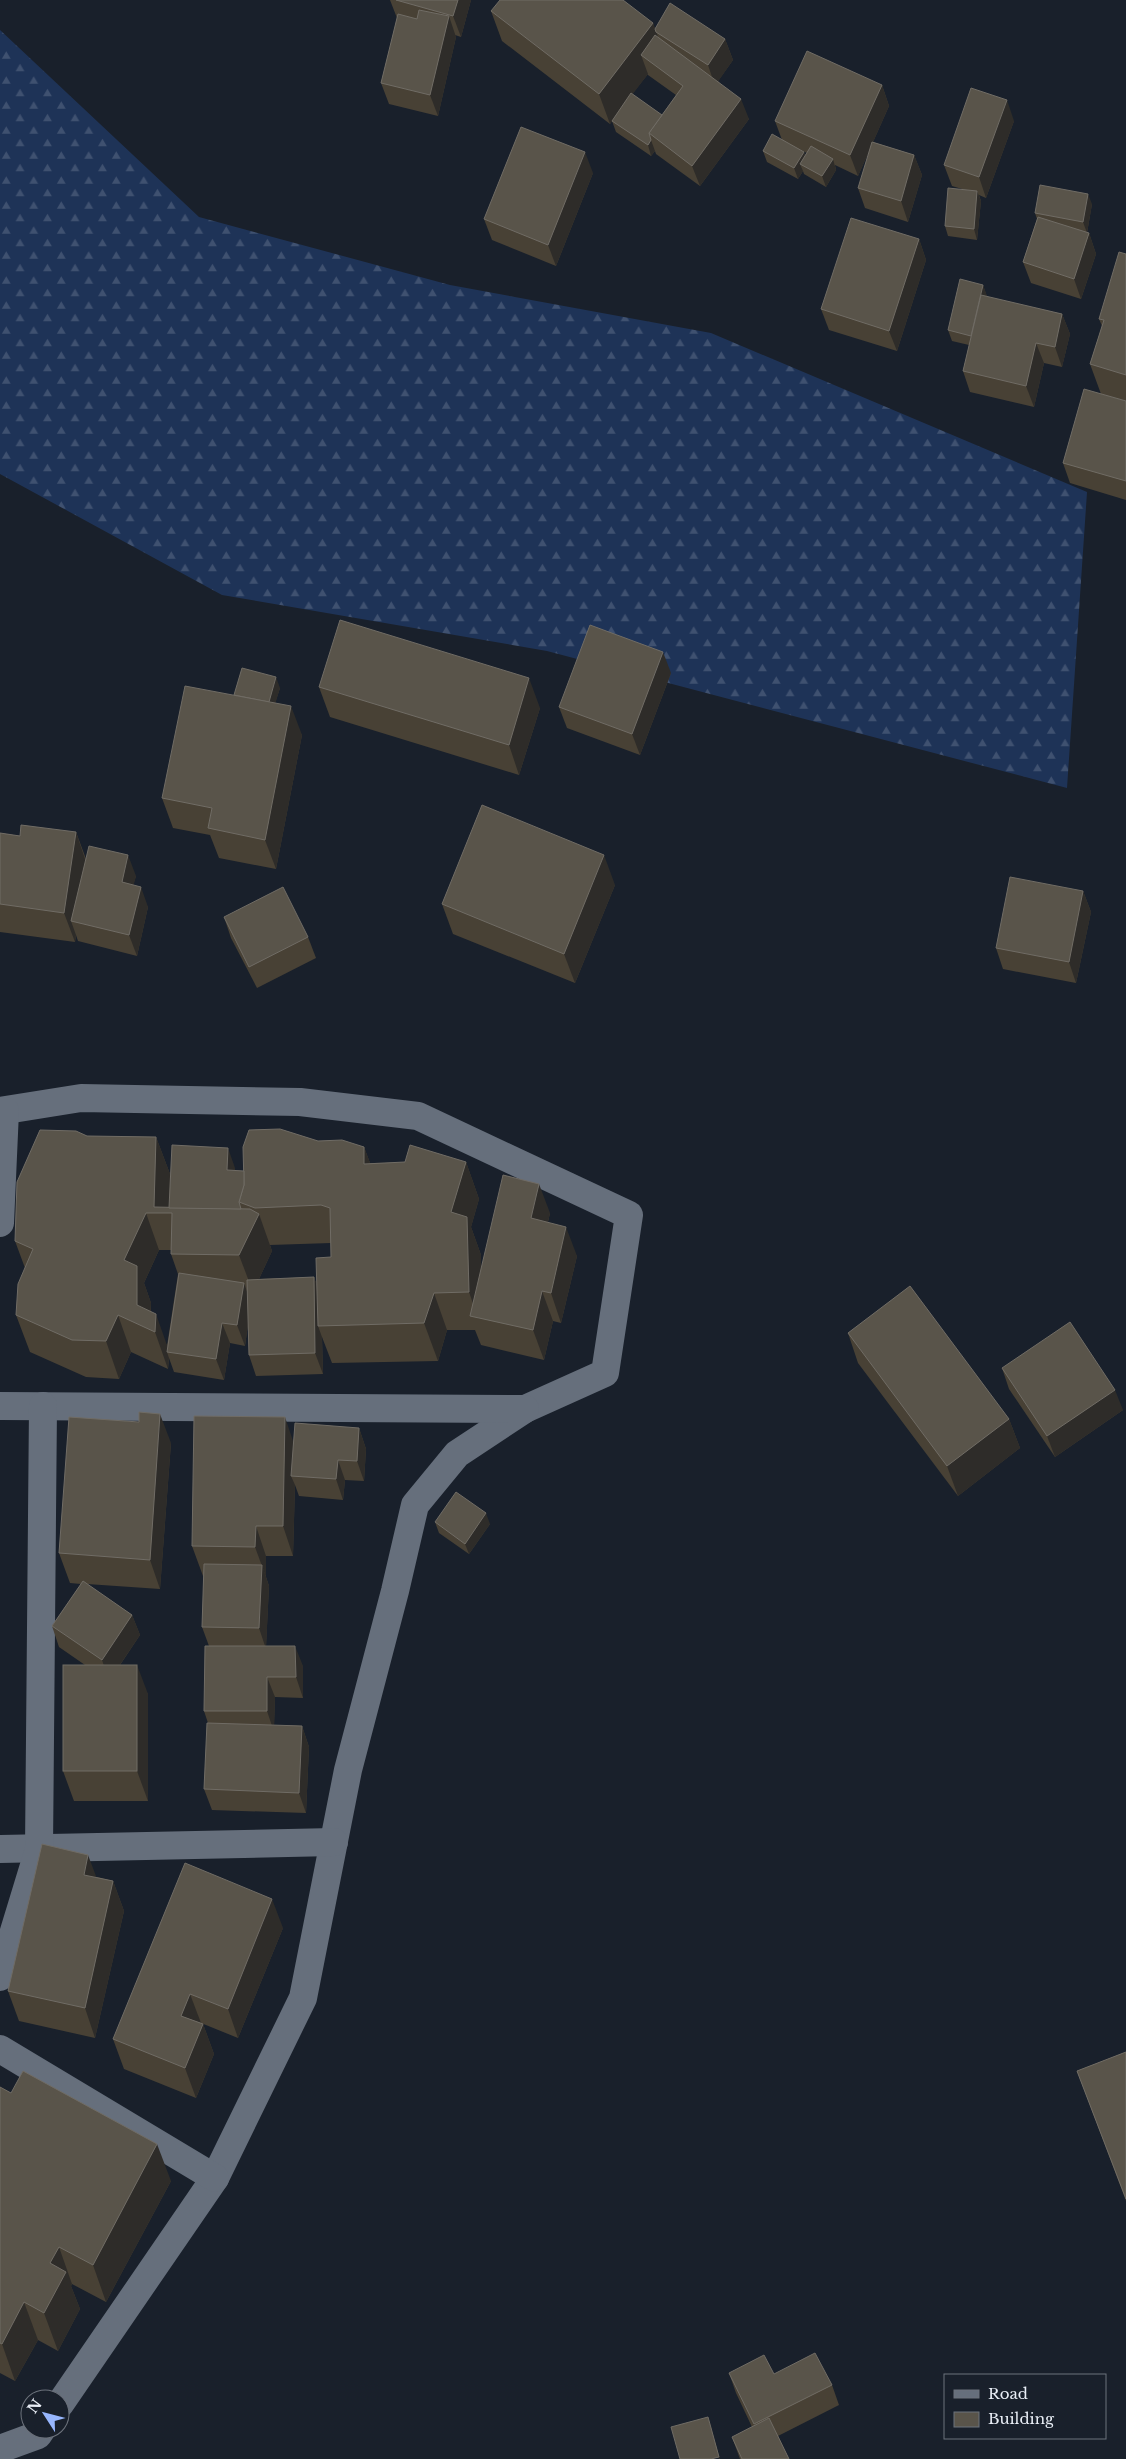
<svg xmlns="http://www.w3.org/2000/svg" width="1126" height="2459" font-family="'Libre Baskerville',serif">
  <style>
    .forest { fill: url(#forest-firs) }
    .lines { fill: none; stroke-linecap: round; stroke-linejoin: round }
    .minor { stroke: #666f7c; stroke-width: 28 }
    .wall { fill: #484135; fill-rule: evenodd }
    .shaded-wall { fill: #2e2c29 }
    .building { fill: #59544a; stroke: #706c65 }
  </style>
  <defs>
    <pattern id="forest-firs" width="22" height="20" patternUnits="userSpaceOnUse" patternTransform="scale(1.25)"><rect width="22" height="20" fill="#1e3357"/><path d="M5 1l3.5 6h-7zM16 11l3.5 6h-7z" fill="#3f5170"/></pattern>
  </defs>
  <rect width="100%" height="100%" fill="#19202b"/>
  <polygon class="forest" points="0,30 199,217 450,285 711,333 1087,492 1067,788 547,651 222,595 0,474"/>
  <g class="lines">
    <g class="minor">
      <polyline points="0,1111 81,1098 300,1102 418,1116 629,1215 605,1373 525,1409 457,1454 415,1505 395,1591 348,1770 303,1998 215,2178 60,2404"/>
      <polyline points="0,1223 5,1111"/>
      <polyline points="0,1406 525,1409"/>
      <polyline points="0,1849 334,1842"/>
      <polyline points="0,1977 39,1849 43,1406"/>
      <polyline points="0,2049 215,2178"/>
      <polyline points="0,2449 38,2435 42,2429"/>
    </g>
  </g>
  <g class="wall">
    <polygon points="390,0 471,0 461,37 455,35 456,37 438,116 389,104 381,83 397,18"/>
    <path d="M 491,11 L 653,23 L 655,29 L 725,39 L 733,60 L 718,81 L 749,119 L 700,186 L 656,154 L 655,151 L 651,156 L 616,132 L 612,121 L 617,114 L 610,124 L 502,41 ZM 648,74 L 648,75 L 676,95 L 662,115 L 632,94 Z"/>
    <path d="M 882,85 L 889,106 L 873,142 L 914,155 L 922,175 L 908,222 L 865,208 L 858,188 L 870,149 L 858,176 L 835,165 L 836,170 L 826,187 L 804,174 L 803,171 L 798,179 L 767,162 L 763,151 L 782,140 L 775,121 ZM 794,147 L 807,153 L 805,156 L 804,152 Z"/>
    <polygon points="1014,121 986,198 979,195 981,201 977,240 948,236 945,226 962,189 952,186 944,165"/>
    <polygon points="593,173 556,266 492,240 484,219"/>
    <polygon points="1092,204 1087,233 1089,233 1096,254 1081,299 1031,283 1023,262 1037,219 1035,213"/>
    <polygon points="919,239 926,260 897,351 829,330 821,309"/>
    <polygon points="1126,254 1126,401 1101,394 1090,364 1102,326 1099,319"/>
    <polygon points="983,285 987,297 1062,314 1070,334 1062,367 1044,363 1034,407 970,392 963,371 969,345 952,341 948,330"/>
    <polygon points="1126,401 1126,500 1070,483 1063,463"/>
    <polygon points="671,673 640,755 567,728 559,707"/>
    <polygon points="319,687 540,708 519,775 330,717"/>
    <polygon points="280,688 275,703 302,735 276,869 219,858 210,835 173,828 162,798 234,695"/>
    <polygon points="76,832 86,859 136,876 133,885 148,907 137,956 78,941 76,935 75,942 0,932 0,833 20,836"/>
    <polygon points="615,885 575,983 453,934 442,904"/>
    <polygon points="1083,891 1091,912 1076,983 1003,969 996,948"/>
    <polygon points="224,917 308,937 316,958 257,988 231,938"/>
    <path d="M 87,1136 L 156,1137 L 170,1174 L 169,1208 L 235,1168 L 235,1171 L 244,1171 L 318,1141 L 364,1147 L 370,1163 L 466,1162 L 479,1199 L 471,1227 L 481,1255 L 481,1268 L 550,1213 L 548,1222 L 577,1256 L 561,1323 L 553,1321 L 544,1360 L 481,1345 L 475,1330 L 447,1330 L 438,1361 L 332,1363 L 322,1337 L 323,1374 L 256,1376 L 249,1355 L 248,1324 L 245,1346 L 230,1343 L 224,1380 L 174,1372 L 169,1358 L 168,1369 L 131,1352 L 119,1379 L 86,1377 L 30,1352 L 16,1315 L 25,1268 L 15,1241 ZM 331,1243 L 331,1257 L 317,1286 L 314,1277 L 259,1279 L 272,1251 L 270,1245 ZM 159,1250 L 171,1250 L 171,1254 L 178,1274 L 167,1346 L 151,1311 L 151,1303 L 144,1283 Z"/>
    <polygon points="848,1333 1009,1419 1020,1448 958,1496 858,1363"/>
    <polygon points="1002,1368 1123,1410 1055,1457 1009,1389"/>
    <polygon points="359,1428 366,1449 364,1481 345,1480 343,1500 299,1496 295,1485 293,1556 266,1556 266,1577 269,1586 266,1646 303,1666 303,1698 275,1697 274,1725 302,1726 309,1747 306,1813 212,1810 204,1789 208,1723 204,1711 209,1646 202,1627 204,1576 203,1576 192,1546 294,1442"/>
    <polygon points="171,1443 160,1589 87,1584 132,1615 140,1635 120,1665 148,1694 148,1801 74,1801 63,1771 85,1665 59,1647 52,1626 81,1584 70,1583 59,1553"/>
    <polygon points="435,1522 490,1524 469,1554 439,1533"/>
    <polygon points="97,1877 113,1881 124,1911 95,2038 19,2021 8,1991"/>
    <polygon points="283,1928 238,2038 201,2023 203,2024 214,2054 196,2098 124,2069 113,2039"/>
    <polygon points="1126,2052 1126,2201 1077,2071"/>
    <polygon points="0,2087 171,2181 106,2302 72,2284 71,2286 80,2309 58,2351 38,2340 15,2381 0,2373"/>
    <polygon points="729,2373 774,2374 832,2385 839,2405 778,2436 789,2459 740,2459 732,2437 752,2427 736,2393"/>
  </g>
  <g class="shaded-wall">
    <polygon points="458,0 471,0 461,37 453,16"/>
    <polygon points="449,16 456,37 438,116 430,95"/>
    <polygon points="653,23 664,53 641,55 648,74 610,124 599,94"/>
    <polygon points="725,39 733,60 715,86 708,65"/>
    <polygon points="882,85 889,106 858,176 850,155"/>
    <polygon points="741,99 749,119 700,186 692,166"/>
    <polygon points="1007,100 1014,121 986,198 979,177"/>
    <polygon points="651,140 655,151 651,156 648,145"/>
    <polygon points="585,152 593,173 556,266 548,245"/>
    <polygon points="804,152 807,163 800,164 803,171 798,179 794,168"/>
    <polygon points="914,155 922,175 908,222 901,201"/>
    <polygon points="833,159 836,170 826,187 822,176"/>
    <polygon points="977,191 981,201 977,240 974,229"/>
    <polygon points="1088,194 1092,204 1087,233 1083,222"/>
    <polygon points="1089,233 1096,254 1081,299 1074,279"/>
    <polygon points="919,239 926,260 897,351 889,331"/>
    <polygon points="983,285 987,296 974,347 971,336"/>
    <polygon points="1062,314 1070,334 1062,367 1055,347"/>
    <polygon points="1036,343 1044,363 1034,407 1026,386"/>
    <polygon points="663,652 671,673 640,755 632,734"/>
    <polygon points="276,677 280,688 270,721 266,710"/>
    <polygon points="529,678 540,708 519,775 509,745"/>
    <polygon points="291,706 302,735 276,869 265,840"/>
    <polygon points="76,832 86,862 71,921 76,935 75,942 64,913"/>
    <polygon points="128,855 136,876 129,903 122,882"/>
    <polygon points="604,855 615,885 575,983 564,954"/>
    <polygon points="141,887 148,907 137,956 129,935"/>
    <polygon points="1083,891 1091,912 1076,983 1069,962"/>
    <polygon points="156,1137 170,1174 169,1213 154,1207"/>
    <polygon points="364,1147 378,1184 364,1164"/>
    <polygon points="228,1148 235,1168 234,1191 227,1170"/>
    <polygon points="466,1162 479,1199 471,1227 481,1255 482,1319 478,1318 469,1292 451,1212"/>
    <polygon points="539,1184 550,1213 542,1248 531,1218"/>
    <polygon points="146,1213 159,1250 144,1283 151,1303 150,1330 137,1305 124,1260"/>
    <polygon points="259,1214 272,1251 253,1292 239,1255"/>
    <polygon points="566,1227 577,1256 561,1323 551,1293"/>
    <polygon points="314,1277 321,1298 318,1326 322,1337 323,1374 315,1353"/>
    <polygon points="244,1283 251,1303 245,1346 237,1325"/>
    <polygon points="542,1291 553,1321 544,1360 533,1330"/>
    <polygon points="434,1293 447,1330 438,1361 424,1323"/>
    <polygon points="156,1314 169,1351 167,1352 169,1358 168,1369 155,1332"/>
    <polygon points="118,1315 131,1352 119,1379 106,1341"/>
    <polygon points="222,1323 230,1343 224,1380 216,1359"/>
    <polygon points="1115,1390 1123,1410 1055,1457 1047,1436"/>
    <polygon points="160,1414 171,1443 160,1589 150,1560"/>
    <polygon points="285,1417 295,1447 291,1476 295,1485 293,1556 283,1526"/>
    <polygon points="1009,1419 1020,1448 958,1496 947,1466"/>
    <polygon points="359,1428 366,1449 364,1481 357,1461"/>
    <polygon points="338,1460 345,1480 343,1500 336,1479"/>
    <polygon points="486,1513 490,1524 469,1554 465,1544"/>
    <polygon points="256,1526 266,1556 266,1577 255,1547"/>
    <polygon points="262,1565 269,1586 266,1649 259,1628"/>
    <polygon points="132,1615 140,1635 109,1681 102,1660"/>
    <polygon points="295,1646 303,1666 303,1698 296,1677"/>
    <polygon points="137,1665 148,1694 148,1801 137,1771"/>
    <polygon points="267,1677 275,1697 274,1732 267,1711"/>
    <polygon points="302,1726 309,1747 306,1813 299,1793"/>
    <polygon points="88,1855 99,1884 84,1875"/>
    <polygon points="113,1881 124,1911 95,2038 85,2008"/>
    <polygon points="272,1899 283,1928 238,2038 228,2009"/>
    <polygon points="190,1994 201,2023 181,2016"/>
    <polygon points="203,2024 214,2054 196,2098 185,2068"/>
    <polygon points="157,2144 171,2181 106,2302 93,2265"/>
    <polygon points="59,2247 72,2284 71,2286 80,2309 58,2351 44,2313 50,2263"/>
    <polygon points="24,2302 38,2340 15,2381 2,2344"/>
    <polygon points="708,2417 711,2427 720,2459 719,2459"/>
  </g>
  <g class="building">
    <polygon points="396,0 458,0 453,16"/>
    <polygon points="500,0 623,0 653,23 599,94 491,11"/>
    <polygon points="670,3 725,39 708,65 656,32 655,29"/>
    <polygon points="419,10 449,16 430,95 381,83 398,14 417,19"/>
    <polygon points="655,35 741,99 692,166 649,133 683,86 641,55"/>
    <polygon points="807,51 882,85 850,155 775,121"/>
    <polygon points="971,88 1007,100 979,177 944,165"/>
    <polygon points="631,93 662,115 649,133 651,140 648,145 612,121"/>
    <polygon points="521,127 585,152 548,245 484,219"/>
    <polygon points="772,134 804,152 794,168 763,151"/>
    <polygon points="872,142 914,155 901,201 858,188"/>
    <polygon points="811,146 833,159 822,176 800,164"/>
    <polygon points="1040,185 1088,194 1083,222 1035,213"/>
    <polygon points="948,188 977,191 974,229 945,226"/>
    <polygon points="1038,217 1089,233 1074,279 1023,262"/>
    <polygon points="851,218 919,239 889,331 821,309"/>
    <polygon points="1119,252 1126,254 1126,375 1090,364 1104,320 1099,319"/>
    <polygon points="960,279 983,285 971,336 948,330"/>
    <polygon points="981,295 1062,314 1055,347 1036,343 1026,386 963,371"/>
    <polygon points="1084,389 1126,401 1126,481 1063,463"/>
    <polygon points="340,620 529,678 509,745 319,687"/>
    <polygon points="590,625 663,652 632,734 559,707"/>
    <polygon points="242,668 276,677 269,702 234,695"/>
    <polygon points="185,686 291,706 265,840 208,828 212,808 162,798"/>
    <polygon points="482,805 604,855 564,954 442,904"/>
    <polygon points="21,825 76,832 64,913 0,904 0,833 20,836"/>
    <polygon points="89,846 128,855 122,882 141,887 129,935 71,921"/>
    <polygon points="1010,877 1083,891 1069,962 996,948"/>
    <polygon points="283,887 308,937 249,967 224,917"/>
    <polygon points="280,1129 318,1141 342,1140 364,1147 364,1164 405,1162 410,1145 466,1162 451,1212 467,1217 469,1292 434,1293 424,1323 318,1326 316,1258 331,1257 330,1208 321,1205 255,1208 239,1202 244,1185 243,1147 249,1130"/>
    <polygon points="40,1130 76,1131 87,1136 156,1137 154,1207 250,1209 259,1214 239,1255 171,1254 172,1213 146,1213 124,1260 137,1266 137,1305 156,1314 155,1332 118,1315 106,1341 72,1340 16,1315 18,1284 33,1249 15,1241 17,1182"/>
    <polygon points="172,1145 228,1148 227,1170 244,1171 244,1185 239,1202 241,1209 169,1208"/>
    <polygon points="503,1175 539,1184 531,1218 566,1227 551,1293 542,1291 533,1330 470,1316"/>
    <polygon points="179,1273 244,1283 237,1325 222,1323 216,1359 167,1352"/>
    <polygon points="314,1277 315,1353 249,1355 247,1280"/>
    <polygon points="910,1286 1009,1419 947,1466 848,1333"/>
    <polygon points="1070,1322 1115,1390 1047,1436 1002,1368"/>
    <polygon points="139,1412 160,1414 150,1560 59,1553 69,1417 139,1422"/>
    <polygon points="194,1416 285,1417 283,1526 256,1526 255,1547 192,1546"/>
    <polygon points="295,1423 359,1428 357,1461 338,1460 336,1479 291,1476"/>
    <polygon points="456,1492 486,1513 465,1544 435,1522"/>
    <polygon points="204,1564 262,1565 259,1628 202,1627"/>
    <polygon points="83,1581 132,1615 102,1660 52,1626"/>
    <polygon points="205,1646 295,1646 296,1677 267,1677 267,1711 204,1711"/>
    <rect x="63" y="1665" width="74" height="106"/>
    <polygon points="207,1723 302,1726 299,1793 204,1789"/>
    <polygon points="42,1844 88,1855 84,1875 113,1881 85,2008 8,1991"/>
    <polygon points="185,1863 272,1899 228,2009 190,1994 181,2016 203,2024 185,2068 113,2039"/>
    <polygon points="1126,2052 1126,2199 1077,2071"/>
    <polygon points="23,2071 157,2144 93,2265 59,2247 50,2263 66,2272 44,2313 24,2302 2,2344 0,2343 0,2087 11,2093"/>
    <polygon points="815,2353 832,2385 754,2424 729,2373 764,2355 774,2374"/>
    <polygon points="708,2417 719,2457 711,2459 680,2459 671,2427"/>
    <polygon points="769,2418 789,2459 742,2459 732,2437"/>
  </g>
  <rect x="944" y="2374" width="162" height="65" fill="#19202b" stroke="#6c727c"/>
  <rect x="954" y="2390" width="25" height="8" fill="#666f7c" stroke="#6c727c"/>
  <text x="988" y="2399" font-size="15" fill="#e9eef6">Road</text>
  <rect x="954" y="2412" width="25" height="15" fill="#59544a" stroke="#6c727c"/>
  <text x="988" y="2424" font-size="15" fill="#e9eef6">Building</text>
  <g transform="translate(45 2414) rotate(306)"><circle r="24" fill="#19202b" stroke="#6c727c"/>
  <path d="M0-4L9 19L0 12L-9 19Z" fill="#97b6fd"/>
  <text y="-8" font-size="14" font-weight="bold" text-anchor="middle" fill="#e9eef6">N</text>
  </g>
</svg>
